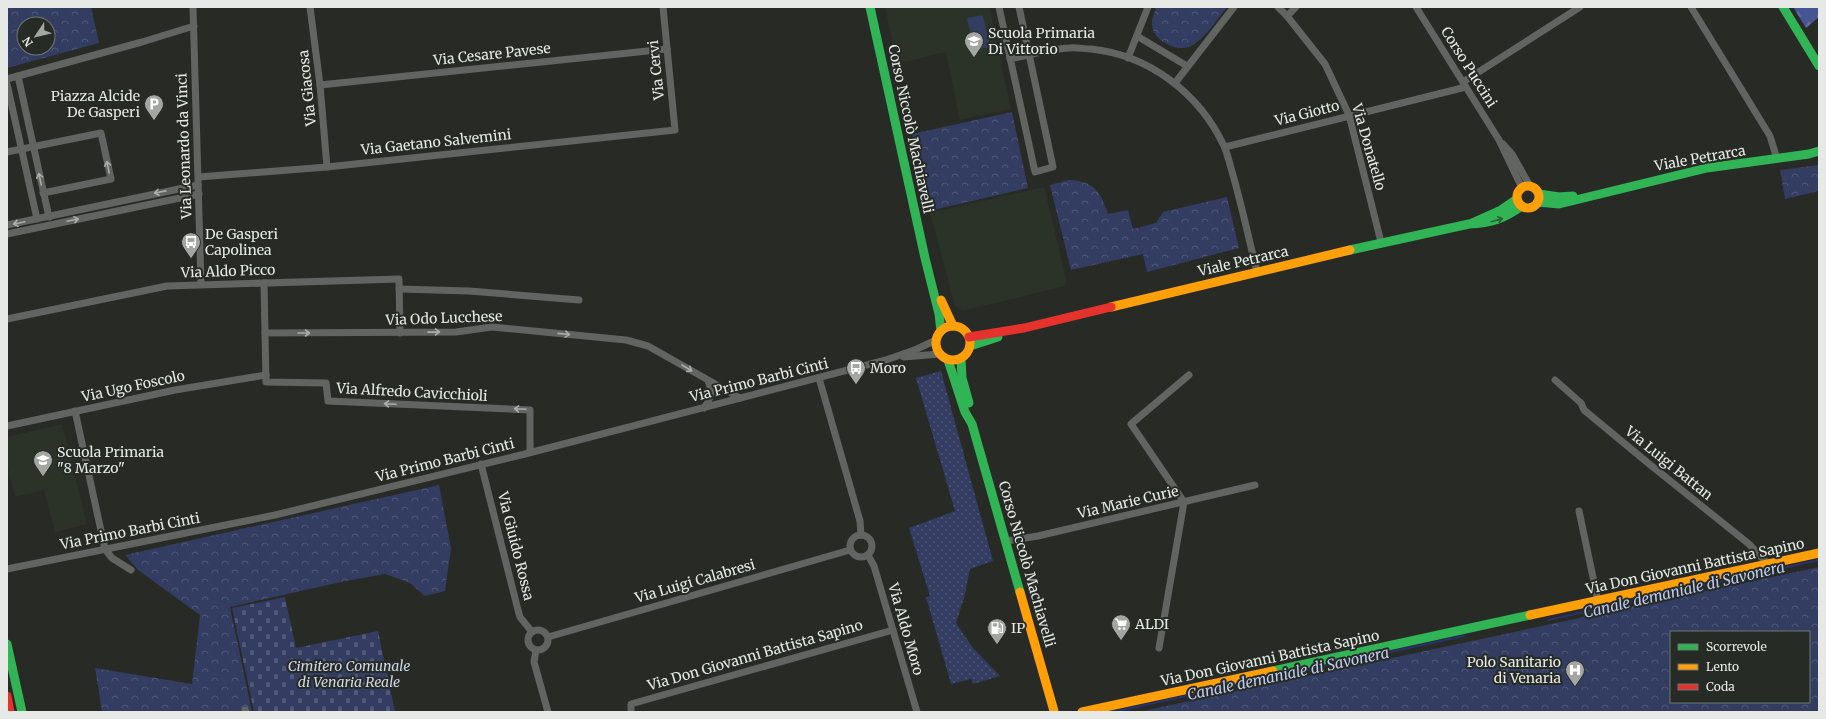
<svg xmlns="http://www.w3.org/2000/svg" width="1826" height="719" font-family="Merriweather,serif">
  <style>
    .built { fill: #2b3228 }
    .grass { fill: url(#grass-dots) }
    .forest { fill: url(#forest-firs) }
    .cemetery { fill: url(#cemetery-stones) }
    .park { fill: url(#park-crowns); fill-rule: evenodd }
    .garden { fill: #333c61 }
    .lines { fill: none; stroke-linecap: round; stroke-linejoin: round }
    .stream { stroke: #283171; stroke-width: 2 }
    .street { stroke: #626461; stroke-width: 7 }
    .fast { stroke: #30b455; stroke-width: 9 }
    .slow { stroke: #ff9f0a; stroke-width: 9 }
    .jam { stroke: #e5322d; stroke-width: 9 }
    .oneway { stroke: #abadaa }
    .oneway2 { stroke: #2b6238 }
    .labels { text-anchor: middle; stroke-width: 4; stroke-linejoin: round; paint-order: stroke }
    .poi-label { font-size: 14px; fill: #e6e9e5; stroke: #272b25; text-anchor: start }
    .street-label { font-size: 14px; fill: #e6e9e5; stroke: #272b25 }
    .park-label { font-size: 14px; font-style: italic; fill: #d0d6eb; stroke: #272b25 }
    .water-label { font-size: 15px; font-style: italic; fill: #becaf3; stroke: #272b25 }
  </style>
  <defs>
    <pattern id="grass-dots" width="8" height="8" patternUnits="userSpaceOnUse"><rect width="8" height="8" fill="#333c61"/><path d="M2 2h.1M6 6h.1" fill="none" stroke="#515878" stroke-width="1.8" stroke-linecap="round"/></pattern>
    <pattern id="forest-firs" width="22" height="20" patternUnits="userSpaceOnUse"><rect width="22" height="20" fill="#465493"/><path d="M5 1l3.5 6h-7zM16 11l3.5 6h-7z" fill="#616da2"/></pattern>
    <pattern id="cemetery-stones" width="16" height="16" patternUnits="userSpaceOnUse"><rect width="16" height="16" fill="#333c61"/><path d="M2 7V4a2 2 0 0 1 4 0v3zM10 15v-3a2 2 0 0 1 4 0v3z" fill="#515878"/></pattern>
    <pattern id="park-crowns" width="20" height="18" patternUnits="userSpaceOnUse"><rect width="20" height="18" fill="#333c61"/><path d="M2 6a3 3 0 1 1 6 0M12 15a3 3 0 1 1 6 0" fill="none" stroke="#515878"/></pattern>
  </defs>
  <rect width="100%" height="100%" fill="#282a26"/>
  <g class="built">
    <path d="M885,7H989L1011,109L960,120L946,52L897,64Z"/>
    <path d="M1044,187L1066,278L1065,286L962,311L955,306L930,213Z"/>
    <path d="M62,424L87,524L55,532L44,490L15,497L7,465V437Z"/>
  </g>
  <path class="grass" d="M941,371L993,561L970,569L964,598L956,623L973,648L1000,676L973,684L971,679L951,684L926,597L930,596L909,528L955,511L916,378Z"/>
  <path class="forest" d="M1793,7H1819V17L1806,28Z"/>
  <path class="cemetery" d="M285,597L296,648L378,631L395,712H254L232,608Z"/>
  <g class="park">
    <path d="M7,7H91L99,43L7,68ZM24,24H48V48H24Z"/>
    <path d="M1156,7H1227C1218,18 1204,40 1191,46C1178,53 1153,41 1152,25C1151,20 1155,12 1156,7Z"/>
    <path d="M1012,112L1028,188L929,211L912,134Z"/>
    <path d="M1819,165V191L1785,199L1780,170Z"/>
    <path d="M1069,180C1093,180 1102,194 1108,214L1128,210L1133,229L1156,223L1163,212L1227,197L1239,248L1147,272L1143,254L1071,270L1050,185Z"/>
    <path d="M439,485L451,548L445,591L425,596L410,583L385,574L341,582L230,607L252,712H102L95,668L192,684L200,615L138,570L125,555Z"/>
    <path d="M1819,567V712H1138ZM1671,632H1809V702H1671Z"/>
  </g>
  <path class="garden" d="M983,15L990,47L974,50L967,18Z"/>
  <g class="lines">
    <g class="stream">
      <path d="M1548,620L1819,560"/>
      <path d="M1113,712L1464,636"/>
    </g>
    <g class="street">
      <path d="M193,7L201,284"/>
      <path d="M310,7L320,85L327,167"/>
      <path d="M999,7L1035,172L1053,167L1019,7"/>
      <path d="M1278,7L1287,16L1325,64L1349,115L1381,242"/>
      <path d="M1416,7L1499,140L1522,188"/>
      <path d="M1691,7L1770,136L1777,159"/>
      <path d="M1287,16L1296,7"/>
      <path d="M1137,36L1187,66"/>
      <path d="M1128,58L1148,7"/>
      <path d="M1010,59C1030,55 1049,49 1069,48C1076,47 1084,49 1091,49C1149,55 1199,93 1224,146C1228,155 1230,165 1233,175C1242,207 1249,239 1257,272"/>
      <path d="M18,76L49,217"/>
      <path d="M7,79L142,42L194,26"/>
      <path d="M1463,82L1580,7"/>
      <path d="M1175,83L1234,7"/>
      <path d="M7,84L37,219"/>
      <path d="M320,85L667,49"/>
      <path d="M1503,144L1512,154L1530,186"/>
      <path d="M1225,147L1466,87"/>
      <path d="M7,152L101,133L111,179L43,193"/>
      <path d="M199,177L327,167L675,130L663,7"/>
      <path d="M7,225L198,185"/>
      <path d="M7,234L199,194"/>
      <path d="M264,283L266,382L326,383L328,401L530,410V452"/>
      <path d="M399,289L469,291L579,300"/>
      <path d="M7,319L167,286L399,279L400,333"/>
      <path d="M265,333L456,332L492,327L626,340L648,346L740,398"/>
      <path d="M904,357L939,354"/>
      <path d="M819,378L860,521L861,535"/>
      <path d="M1555,380L1581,403L1584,410L1648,463L1749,544L1768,564"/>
      <path d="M704,408C711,398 713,392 708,381"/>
      <path d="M75,411L105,549L112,558L131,570"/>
      <path d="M7,426L175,390L266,375"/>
      <path d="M481,464L518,610L520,617L532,632"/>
      <path d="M1579,511L1598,601"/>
      <circle cx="861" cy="546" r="11"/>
      <path d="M1006,541L1038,536L1255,485"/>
      <path d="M868,555L874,566L917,712"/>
      <path d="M7,569L275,515L525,454L886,360L917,349L936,340"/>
      <circle cx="538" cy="640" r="10"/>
      <path d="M548,637L850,550"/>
      <path d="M1159,648L1184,502L1131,424L1189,375"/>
      <path d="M536,650L534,662L548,712"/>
      <path d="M245,710L246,712"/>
      <path d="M631,712V704L893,630"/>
    </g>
    <g class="fast">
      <path d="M870,7L925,258L939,314L941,331"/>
      <path d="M1783,7L1819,66"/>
      <path d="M1539,194L1559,197L1573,196"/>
      <path d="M1538,202L1559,204L1707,168L1809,154L1819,151"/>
      <path d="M1472,223L1501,210L1517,199"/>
      <path d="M1350,250L1469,224C1492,223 1503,219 1522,206"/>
      <path d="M970,346L998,337"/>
      <path d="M961,359L962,378L969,403"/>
      <path d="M948,360L965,412L972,424L1020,592"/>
      <path d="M7,644L22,712"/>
      <path d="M1273,671L1530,615"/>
    </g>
    <g class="slow">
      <circle cx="1528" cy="197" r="11"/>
      <path d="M941,300L953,326"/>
      <path d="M1111,307L1350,250"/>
      <circle cx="953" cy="343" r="17"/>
      <path d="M1020,592L1054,711"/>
      <path d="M1530,615L1819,553"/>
      <path d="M1082,712L1273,671"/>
    </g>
    <g class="jam">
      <path d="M969,337L1024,328L1111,307"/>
      <path d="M7,696L10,712"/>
    </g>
  </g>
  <defs><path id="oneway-shaft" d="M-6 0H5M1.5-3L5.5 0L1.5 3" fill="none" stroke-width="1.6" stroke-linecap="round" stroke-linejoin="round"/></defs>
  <g class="oneway">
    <use href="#oneway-shaft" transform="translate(108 167) rotate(-102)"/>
    <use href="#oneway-shaft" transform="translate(40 179) rotate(-102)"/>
    <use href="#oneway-shaft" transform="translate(160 192) rotate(169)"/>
    <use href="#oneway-shaft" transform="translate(73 220) rotate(-12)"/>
    <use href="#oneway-shaft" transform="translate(19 223) rotate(168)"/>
    <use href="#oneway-shaft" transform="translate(434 332) rotate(-1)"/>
    <use href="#oneway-shaft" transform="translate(304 333)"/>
    <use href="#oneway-shaft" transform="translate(564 334) rotate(6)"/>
    <use href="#oneway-shaft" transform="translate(687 368) rotate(30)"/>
    <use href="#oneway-shaft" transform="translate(390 404) rotate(-177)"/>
    <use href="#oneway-shaft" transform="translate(520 409) rotate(-177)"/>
  </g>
  <use class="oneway2" href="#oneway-shaft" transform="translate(1497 220) rotate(-16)"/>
  <defs>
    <g id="school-pin" transform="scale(1)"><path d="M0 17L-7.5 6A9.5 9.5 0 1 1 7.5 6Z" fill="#a4a6a2" stroke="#272b25"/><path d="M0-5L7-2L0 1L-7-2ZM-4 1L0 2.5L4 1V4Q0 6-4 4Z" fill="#fff"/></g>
    <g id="parking-pin" transform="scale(1)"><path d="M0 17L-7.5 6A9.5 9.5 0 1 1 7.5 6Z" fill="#a4a6a2" stroke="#272b25"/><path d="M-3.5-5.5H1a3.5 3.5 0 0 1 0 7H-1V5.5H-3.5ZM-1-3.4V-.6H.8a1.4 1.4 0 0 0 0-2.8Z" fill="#fff"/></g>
    <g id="bus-pin" transform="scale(1)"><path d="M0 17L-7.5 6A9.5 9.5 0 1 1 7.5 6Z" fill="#a4a6a2" stroke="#272b25"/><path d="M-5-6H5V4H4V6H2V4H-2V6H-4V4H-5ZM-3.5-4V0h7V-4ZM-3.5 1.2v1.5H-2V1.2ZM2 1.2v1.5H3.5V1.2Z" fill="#fff"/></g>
    <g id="supermarket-pin" transform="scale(1)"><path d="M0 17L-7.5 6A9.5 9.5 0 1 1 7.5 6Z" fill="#a4a6a2" stroke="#272b25"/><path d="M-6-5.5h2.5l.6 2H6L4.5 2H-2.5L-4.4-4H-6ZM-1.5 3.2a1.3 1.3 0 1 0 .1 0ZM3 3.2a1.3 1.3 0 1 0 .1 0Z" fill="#fff"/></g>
    <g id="fuel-pin" transform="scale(1)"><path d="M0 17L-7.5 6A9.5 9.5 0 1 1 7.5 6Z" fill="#a4a6a2" stroke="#272b25"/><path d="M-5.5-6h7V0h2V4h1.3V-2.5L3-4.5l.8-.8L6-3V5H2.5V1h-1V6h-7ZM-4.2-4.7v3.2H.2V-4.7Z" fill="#fff"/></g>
    <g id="hospital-pin" transform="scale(1)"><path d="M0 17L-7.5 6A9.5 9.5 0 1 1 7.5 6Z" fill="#a4a6a2" stroke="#272b25"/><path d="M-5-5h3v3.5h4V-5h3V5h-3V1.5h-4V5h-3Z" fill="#fff"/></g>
  </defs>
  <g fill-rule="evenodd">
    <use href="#school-pin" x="974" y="41"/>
    <use href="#parking-pin" x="154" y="104"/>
    <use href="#bus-pin" x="191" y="242"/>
    <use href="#bus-pin" x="856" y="368"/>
    <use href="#school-pin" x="43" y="460"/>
    <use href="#supermarket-pin" x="1121" y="624"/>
    <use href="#fuel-pin" x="997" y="628"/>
    <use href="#hospital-pin" x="1575" y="670"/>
  </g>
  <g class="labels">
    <g class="poi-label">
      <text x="988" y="38">Scuola Primaria<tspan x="988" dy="16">Di Vittorio</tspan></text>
      <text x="140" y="101" text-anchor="end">Piazza Alcide<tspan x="140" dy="16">De Gasperi</tspan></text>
      <text x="205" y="239">De Gasperi<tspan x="205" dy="16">Capolinea</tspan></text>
      <text x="870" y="373">Moro</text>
      <text x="57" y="457">Scuola Primaria<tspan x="57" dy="16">"8 Marzo"</tspan></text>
      <text x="1135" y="629">ALDI</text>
      <text x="1011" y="633">IP</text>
      <text x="1561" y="667" text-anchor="end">Polo Sanitario<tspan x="1561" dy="16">di Venaria</tspan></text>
    </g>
    <g class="street-label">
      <text transform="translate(492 54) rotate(-6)" y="5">Via Cesare Pavese</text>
      <text transform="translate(1469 67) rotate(58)" y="5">Corso Puccini</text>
      <text transform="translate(656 70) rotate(-96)" y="5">Via Cervi</text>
      <text transform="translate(307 88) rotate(-96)" y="5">Via Giacosa</text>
      <text transform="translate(1307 113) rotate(-14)" y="5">Via Giotto</text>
      <text transform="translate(911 129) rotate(78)" y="5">Corso Niccolò Machiavelli</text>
      <text transform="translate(436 142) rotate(-6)" y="5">Via Gaetano Salvemini</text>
      <text transform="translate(184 146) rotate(-92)" y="5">Via Leonardo da Vinci</text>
      <text transform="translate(1369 147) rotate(74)" y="5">Via Donatello</text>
      <text transform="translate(1700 158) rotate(-10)" y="5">Viale Petrarca</text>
      <text transform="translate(1243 261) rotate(-13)" y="5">Viale Petrarca</text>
      <text transform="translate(228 271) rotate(-2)" y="5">Via Aldo Picco</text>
      <text transform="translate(444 318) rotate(-2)" y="5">Via Odo Lucchese</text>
      <text transform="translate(759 380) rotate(-14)" y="5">Via Primo Barbi Cinti</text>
      <text transform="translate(133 386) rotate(-12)" y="5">Via Ugo Foscolo</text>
      <text transform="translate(412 392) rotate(3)" y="5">Via Alfredo Cavicchioli</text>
      <text transform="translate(445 460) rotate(-14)" y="5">Via Primo Barbi Cinti</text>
      <text transform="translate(1669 463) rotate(39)" y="5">Via Luigi Battan</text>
      <text transform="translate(1128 502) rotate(-13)" y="5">Via Marie Curie</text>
      <text transform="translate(130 531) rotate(-11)" y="5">Via Primo Barbi Cinti</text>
      <text transform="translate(516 546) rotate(76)" y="5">Via Giuido Rossa</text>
      <text transform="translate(1027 564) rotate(74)" y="5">Corso Niccolò Machiavelli</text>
      <text transform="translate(1695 566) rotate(-12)" y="5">Via Don Giovanni Battista Sapino</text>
      <text transform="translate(695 581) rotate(-16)" y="5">Via Luigi Calabresi</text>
      <text transform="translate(906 629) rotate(74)" y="5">Via Aldo Moro</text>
      <text transform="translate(755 655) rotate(-16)" y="5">Via Don Giovanni Battista Sapino</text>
      <text transform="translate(1270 658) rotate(-12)" y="5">Via Don Giovanni Battista Sapino</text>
    </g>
    <g class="park-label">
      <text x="349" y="671">Cimitero Comunale<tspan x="349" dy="16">di Venaria Reale</tspan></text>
    </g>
    <g class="water-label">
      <text transform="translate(1684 590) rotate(-13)" y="5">Canale demaniale di Savonera</text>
      <text transform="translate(1288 674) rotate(-12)" y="5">Canale demaniale di Savonera</text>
    </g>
  </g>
  <rect width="1826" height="719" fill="none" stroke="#e6e9e5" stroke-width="16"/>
  <rect x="1670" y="631" width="140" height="72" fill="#272b25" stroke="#737772"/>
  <rect x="1678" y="644" width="20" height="6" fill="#30b455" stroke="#737772"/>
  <text x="1706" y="651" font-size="12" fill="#e6e9e5">Scorrevole</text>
  <rect x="1678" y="664" width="20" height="6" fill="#ff9f0a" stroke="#737772"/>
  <text x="1706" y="671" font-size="12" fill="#e6e9e5">Lento</text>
  <rect x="1678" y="684" width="20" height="6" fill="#e5322d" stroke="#737772"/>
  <text x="1706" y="691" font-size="12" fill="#e6e9e5">Coda</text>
  <g transform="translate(36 36) rotate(235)"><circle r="19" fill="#272b25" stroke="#737772"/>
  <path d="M0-3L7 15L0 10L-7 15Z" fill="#a4a6a2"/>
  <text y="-6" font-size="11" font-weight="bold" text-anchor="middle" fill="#e6e9e5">N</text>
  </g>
</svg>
